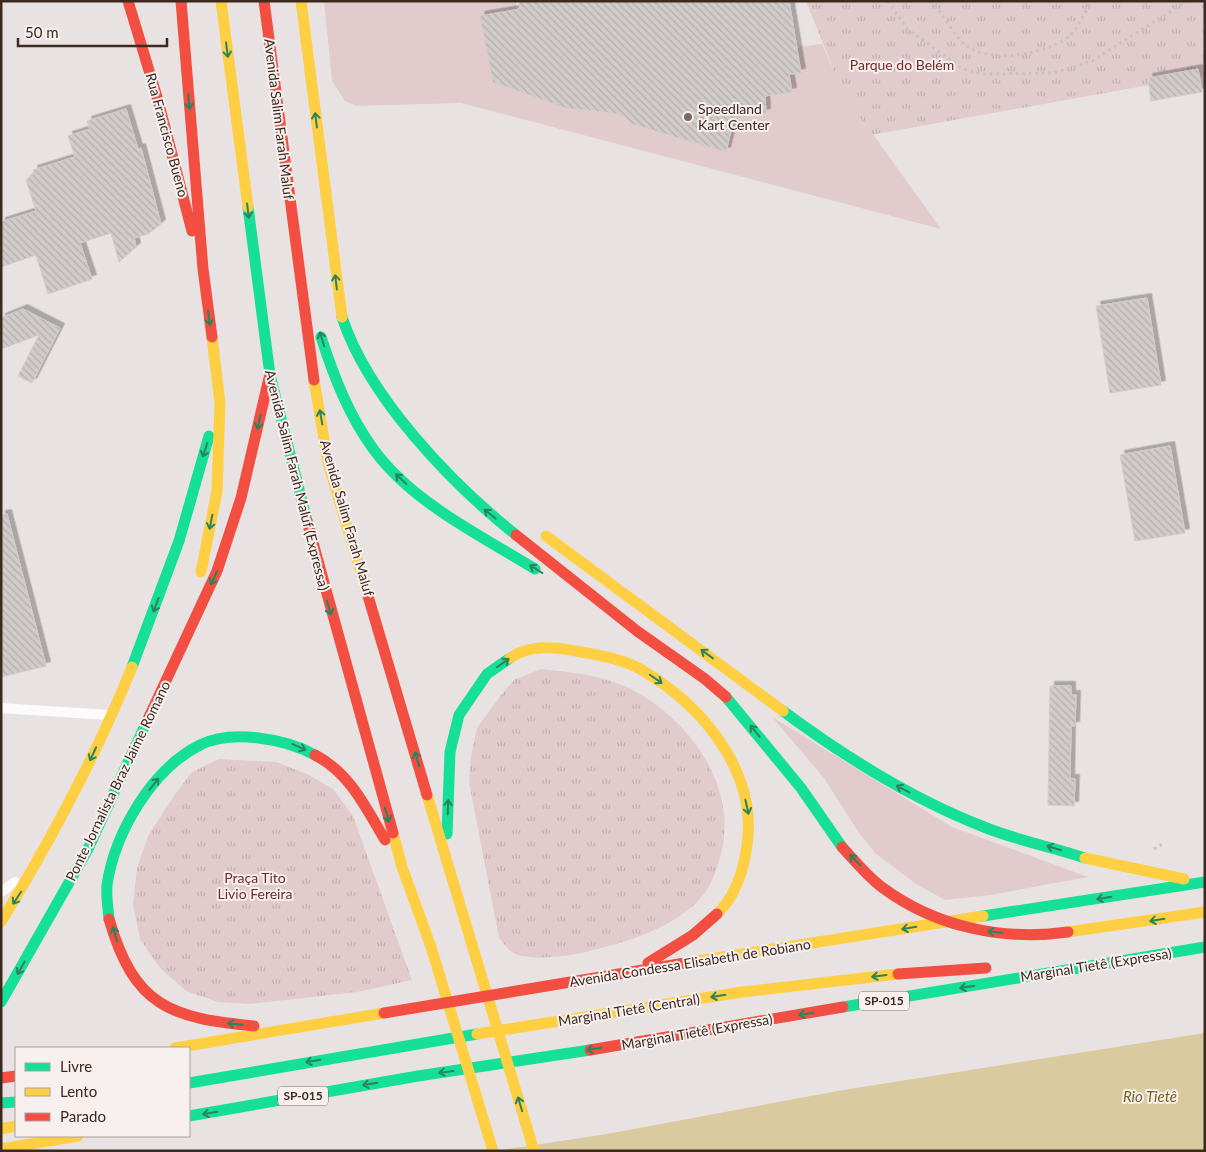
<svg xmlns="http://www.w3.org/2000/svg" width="1206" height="1152" font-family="Lato,sans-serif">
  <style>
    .green { fill: #e2cbcd }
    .park { fill: url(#park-tufts) }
    .water { fill: #d9caa0 }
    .building { fill: url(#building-back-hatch); stroke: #d1cccb; filter: url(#shadow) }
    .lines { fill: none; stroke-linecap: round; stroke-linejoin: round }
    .path { stroke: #c8c2bf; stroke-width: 3; stroke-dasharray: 2.5 4; stroke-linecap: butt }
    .lane { stroke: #fcfbfb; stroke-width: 10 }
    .fast { stroke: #16e098; stroke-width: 11 }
    .slow { stroke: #ffcf43; stroke-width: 11 }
    .jam { stroke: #f24e42; stroke-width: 11 }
    .oneway { stroke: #29845c }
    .poi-dot { fill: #786a63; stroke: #f8f0ef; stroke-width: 2 }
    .labels { text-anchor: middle; stroke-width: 4; stroke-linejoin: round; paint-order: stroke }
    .shield { fill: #f8f0ef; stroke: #74655d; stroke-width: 1 }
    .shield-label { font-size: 12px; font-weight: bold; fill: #3c291f }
    .park-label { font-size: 14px; fill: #742829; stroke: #f8f0ef }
    .poi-label { font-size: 14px; fill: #3c291f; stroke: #f8f0ef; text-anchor: start }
    .street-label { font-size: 14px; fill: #3c291f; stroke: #f8f0ef }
    .water-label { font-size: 15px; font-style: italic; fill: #796318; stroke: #f8f0ef }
  </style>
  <defs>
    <pattern id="park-tufts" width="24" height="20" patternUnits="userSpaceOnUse" patternTransform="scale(1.25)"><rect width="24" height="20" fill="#e2cbcd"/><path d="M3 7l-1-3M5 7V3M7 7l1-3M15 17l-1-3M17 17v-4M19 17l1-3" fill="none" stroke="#c3aeb0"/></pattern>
    <pattern id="building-back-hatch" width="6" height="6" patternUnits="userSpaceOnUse" patternTransform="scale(1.25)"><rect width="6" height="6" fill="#d1ccca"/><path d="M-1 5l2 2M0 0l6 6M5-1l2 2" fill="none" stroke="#b4afad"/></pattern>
    <filter id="shadow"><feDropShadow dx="4.5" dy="-4.5" stdDeviation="0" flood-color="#0004"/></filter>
  </defs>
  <rect width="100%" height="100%" fill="#e8e3e2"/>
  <g class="green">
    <path d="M324,1H516L517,10L789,74L800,72L797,47L822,44L841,87L852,105L941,229L461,103L356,106L345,101L332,81Z"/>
    <path d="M772,717L952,827L1088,877L991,895L945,900L916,884L875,853L859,833L824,778Z"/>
  </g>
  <g class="park">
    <path d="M806,1H1205V75L871,135L840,86Z"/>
    <path d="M541,669C571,672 601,675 629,688C691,719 742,791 719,861C714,878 707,894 693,906C662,932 625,942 586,952C569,956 527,962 512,952C507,949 503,942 499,938L469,782L471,756L477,728L501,695L514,680Z"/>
    <path d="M219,759L276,762L307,774L333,789L353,816L412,980L357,992L249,1004L218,1002L186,991L160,968L140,939L133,905L137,868L148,836L176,793L192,772Z"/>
  </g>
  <path class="water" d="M1205,1033V1151H495L607,1134L843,1090Z"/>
  <g class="building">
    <path d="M519,1H789L801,73L789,74L792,92L765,96L766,113L734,118L726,152L632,124L624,116L613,113L566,108L493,82L480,16L520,9Z"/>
    <path d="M1198,69L1202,92L1151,101L1148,78Z"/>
    <path d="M126,109L138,149L141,148L161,224L148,234L134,238L136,247L119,262L111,233L80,243L92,279L48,294L36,255L1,267V222L36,211L26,180L34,173L33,170L75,157L68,136L90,129L87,121Z"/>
    <path d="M1147,298L1161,385L1110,393L1096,306Z"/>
    <path d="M23,309L60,328L32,383L18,376L39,335L1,349V318Z"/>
    <path d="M1170,446L1185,533L1135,541L1120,455Z"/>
    <path d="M7,514L46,666L1,677V515Z"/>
    <path d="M1050,686H1071V695H1076L1075,726H1071L1070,779H1075L1074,806L1048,805Z"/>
  </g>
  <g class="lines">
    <g class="path">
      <path d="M888,1L907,29L963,69L982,74L1053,73L1092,61L1187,1"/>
      <path d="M930,1C944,13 950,31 963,43C986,65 1045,55 1068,37C1078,29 1085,12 1091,1"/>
      <path d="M1154,849L1164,843"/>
    </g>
    <g class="lane">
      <path d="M1,708L109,715"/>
      <path d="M1,892L15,882"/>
    </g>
    <g class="fast">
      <path d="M248,207L270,375L307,521"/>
      <path d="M342,317C368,397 451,483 516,535"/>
      <path d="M321,337C334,377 349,416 374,450C413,503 480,535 535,569"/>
      <path d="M132,667L179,541L209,436"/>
      <path d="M726,697L801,788L842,847"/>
      <path d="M783,711C845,757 912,799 984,827C1016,840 1052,847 1085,858"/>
      <path d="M447,834L450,752L459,715L487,674L510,658"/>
      <path d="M983,916L1205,882"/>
      <path d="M109,919C108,907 106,896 107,885C115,832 152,769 200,745C232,729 286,739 315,755"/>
      <path d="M1,1002L88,849L149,717"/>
      <path d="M843,1007L1205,947"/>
      <path d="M189,1083L477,1034"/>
      <path d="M1,1103L16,1102"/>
      <path d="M189,1116L418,1076L590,1050"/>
    </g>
    <g class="slow">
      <path d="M221,1L248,207"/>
      <path d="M301,1L342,317"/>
      <path d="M314,380L328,463L368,596"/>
      <path d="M546,536L783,711"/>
      <path d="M201,572L217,491L220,403L212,337"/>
      <path d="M510,658C530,644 555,647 576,651C598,655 623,659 642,670C706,708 763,778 745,857C741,877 733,899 717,914"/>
      <path d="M427,795L534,1151"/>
      <path d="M393,833L402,867L431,947L493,1151"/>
      <path d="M1085,858L1184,879"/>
      <path d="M1,922C51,840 96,756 132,667"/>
      <path d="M1068,932L1205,912"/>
      <path d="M691,962L983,916"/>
      <path d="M477,1034L742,992L898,974"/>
      <path d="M175,1048L384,1013"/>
      <path d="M1,1129L16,1126"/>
      <path d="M1,1149L78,1136"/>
    </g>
    <g class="jam">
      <path d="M128,1L157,97L192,231"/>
      <path d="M181,1L203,269L212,337"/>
      <path d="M264,1L314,380"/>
      <path d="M307,521L393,833"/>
      <path d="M516,535L637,631L705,679L726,697"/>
      <path d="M368,596L427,795"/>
      <path d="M149,717L217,571L241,498L269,378"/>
      <path d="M315,755C350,773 366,808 385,840"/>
      <path d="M842,847C855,861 868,877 883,888C936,927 1003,941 1068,932"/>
      <path d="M109,919C134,1006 170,1018 254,1026"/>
      <path d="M648,963L693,935L717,914"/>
      <path d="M898,974L986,968"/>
      <path d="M384,1013L691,962"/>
      <path d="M590,1050L843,1007"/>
      <path d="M1,1078L16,1076"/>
    </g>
  </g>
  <defs><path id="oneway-shaft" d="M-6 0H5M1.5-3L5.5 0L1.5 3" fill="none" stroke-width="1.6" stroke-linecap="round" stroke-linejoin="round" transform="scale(1.25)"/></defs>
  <g class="oneway">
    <use href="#oneway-shaft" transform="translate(227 50) rotate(83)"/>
    <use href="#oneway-shaft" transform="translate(189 102) rotate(85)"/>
    <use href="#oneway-shaft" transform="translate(316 120) rotate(-97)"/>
    <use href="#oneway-shaft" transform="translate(248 211) rotate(83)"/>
    <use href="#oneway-shaft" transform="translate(336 282) rotate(-97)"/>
    <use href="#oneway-shaft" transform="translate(209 318) rotate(83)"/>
    <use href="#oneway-shaft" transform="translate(322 339) rotate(-107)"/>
    <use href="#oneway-shaft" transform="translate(321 417) rotate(-100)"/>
    <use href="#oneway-shaft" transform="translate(259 422) rotate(103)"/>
    <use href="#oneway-shaft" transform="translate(205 450) rotate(108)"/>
    <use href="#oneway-shaft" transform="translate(401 479) rotate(-137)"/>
    <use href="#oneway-shaft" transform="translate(490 514) rotate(-141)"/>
    <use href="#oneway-shaft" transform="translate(211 522) rotate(101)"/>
    <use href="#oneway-shaft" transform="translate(536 569) rotate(-148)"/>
    <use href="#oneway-shaft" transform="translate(214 578) rotate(114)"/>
    <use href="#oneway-shaft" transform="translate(156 605) rotate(110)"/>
    <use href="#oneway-shaft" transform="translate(329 608) rotate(74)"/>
    <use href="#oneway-shaft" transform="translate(707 654) rotate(-144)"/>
    <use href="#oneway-shaft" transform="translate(503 663) rotate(-35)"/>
    <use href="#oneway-shaft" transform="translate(656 679) rotate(35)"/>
    <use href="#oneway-shaft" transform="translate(755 731) rotate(-129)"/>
    <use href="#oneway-shaft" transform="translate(299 747) rotate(24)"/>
    <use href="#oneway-shaft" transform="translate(93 754) rotate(115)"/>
    <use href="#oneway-shaft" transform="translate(417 759) rotate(-107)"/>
    <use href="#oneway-shaft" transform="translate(154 784) rotate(-52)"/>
    <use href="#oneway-shaft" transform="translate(903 789) rotate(-152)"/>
    <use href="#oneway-shaft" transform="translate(448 807) rotate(-88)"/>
    <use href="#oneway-shaft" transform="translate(747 807) rotate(77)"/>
    <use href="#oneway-shaft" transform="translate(387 815) rotate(74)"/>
    <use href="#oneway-shaft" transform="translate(1054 848) rotate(-163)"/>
    <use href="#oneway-shaft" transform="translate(855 860) rotate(-134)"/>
    <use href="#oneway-shaft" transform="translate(17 898) rotate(123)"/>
    <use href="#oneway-shaft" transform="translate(1104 898) rotate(171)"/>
    <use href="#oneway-shaft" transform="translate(1157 920) rotate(171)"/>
    <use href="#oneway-shaft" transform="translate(909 928) rotate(171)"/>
    <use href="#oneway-shaft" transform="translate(995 932) rotate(-172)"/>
    <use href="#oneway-shaft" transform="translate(115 934) rotate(-106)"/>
    <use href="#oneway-shaft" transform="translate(21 968) rotate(119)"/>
    <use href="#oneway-shaft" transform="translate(879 976) rotate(173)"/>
    <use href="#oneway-shaft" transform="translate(967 987) rotate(170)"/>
    <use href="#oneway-shaft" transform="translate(718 996) rotate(171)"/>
    <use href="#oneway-shaft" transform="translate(806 1014) rotate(170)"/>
    <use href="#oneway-shaft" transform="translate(235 1024) rotate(-173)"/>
    <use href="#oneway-shaft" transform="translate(594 1049) rotate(170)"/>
    <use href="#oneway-shaft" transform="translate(313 1061) rotate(170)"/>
    <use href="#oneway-shaft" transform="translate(446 1072) rotate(172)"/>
    <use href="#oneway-shaft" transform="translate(370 1084) rotate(170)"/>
    <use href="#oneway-shaft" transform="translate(520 1104) rotate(-107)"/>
    <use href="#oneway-shaft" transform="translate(210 1113) rotate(170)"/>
  </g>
  <circle class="poi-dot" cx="688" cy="117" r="5"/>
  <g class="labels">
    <g class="shield">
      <rect x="859" y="991.5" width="50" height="19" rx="4"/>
      <rect x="278" y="1086.5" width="50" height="19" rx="4"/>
    </g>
    <g class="shield-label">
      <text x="884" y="1005">SP-015</text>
      <text x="303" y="1100">SP-015</text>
    </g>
    <g class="park-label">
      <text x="902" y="70">Parque do Belém</text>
      <text x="255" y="883">Praça Tito<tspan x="255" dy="16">Livio Fereira</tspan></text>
    </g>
    <g class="poi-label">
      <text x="698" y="114">Speedland<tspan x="698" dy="16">Kart Center</tspan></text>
    </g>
    <g class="street-label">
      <text transform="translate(279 119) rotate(83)" y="5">Avenida Salim Farah Maluf</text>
      <text transform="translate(167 135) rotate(75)" y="5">Rua Francisco Bueno</text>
      <text transform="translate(297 480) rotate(76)" y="5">Avenida Salim Farah Maluf (Expressa)</text>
      <text transform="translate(347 518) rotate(74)" y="5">Avenida Salim Farah Maluf</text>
      <text transform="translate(118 781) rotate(-64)" y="5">Ponte Jornalista Braz Jaime Romano</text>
      <text transform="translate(690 963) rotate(-9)" y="5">Avenida Condessa Elisabeth de Robiano</text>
      <text transform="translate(1096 965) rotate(-9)" y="5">Marginal Tietê (Expressa)</text>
      <text transform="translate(629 1010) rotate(-9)" y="5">Marginal Tietê (Central)</text>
      <text transform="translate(697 1032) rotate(-10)" y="5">Marginal Tietê (Expressa)</text>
    </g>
    <g class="water-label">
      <text x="1150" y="1102">Rio Tietê</text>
    </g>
  </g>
  <rect width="1206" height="1152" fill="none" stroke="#3c291f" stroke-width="5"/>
  <rect x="15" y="1047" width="175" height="90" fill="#f8f0ef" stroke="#ada09c"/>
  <rect x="25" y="1063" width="25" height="8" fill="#16e098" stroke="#ada09c"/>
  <text x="60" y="1072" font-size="15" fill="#3c291f">Livre</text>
  <rect x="25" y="1088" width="25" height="8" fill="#ffcf43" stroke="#ada09c"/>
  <text x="60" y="1097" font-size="15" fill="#3c291f">Lento</text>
  <rect x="25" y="1113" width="25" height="8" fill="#f24e42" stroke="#ada09c"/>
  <text x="60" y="1122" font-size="15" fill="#3c291f">Parado</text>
  <path d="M18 38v8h149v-8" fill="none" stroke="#3c291f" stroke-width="2.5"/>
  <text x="25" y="38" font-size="15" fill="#3c291f" stroke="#f8f0ef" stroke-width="4" paint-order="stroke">50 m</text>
</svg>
